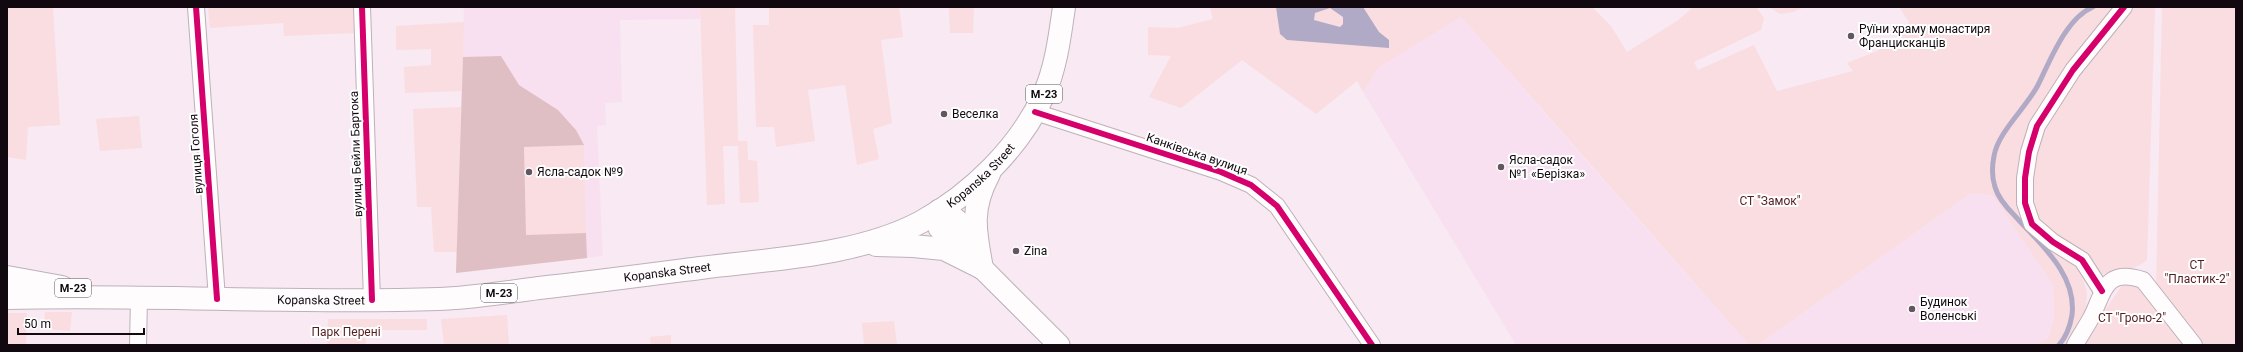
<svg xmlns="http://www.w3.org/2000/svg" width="2243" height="352" font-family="Roboto,sans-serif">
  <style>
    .built { fill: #f9e0f1 }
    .green { fill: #fadde0 }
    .forest { fill: #dfbfc3 }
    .water { fill: #b1aac7; fill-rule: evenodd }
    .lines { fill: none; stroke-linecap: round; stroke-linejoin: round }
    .stream { stroke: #b1aac7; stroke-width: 5 }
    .minor-casing { stroke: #bdb1b9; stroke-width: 18 }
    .major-casing { stroke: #bdb1b9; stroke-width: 23 }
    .highway-casing { stroke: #bdb1b9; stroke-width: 24 }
    .minor { stroke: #fefcfd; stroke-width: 16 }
    .major { stroke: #fefcfd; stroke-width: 21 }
    .highway { stroke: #fefcfd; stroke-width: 22 }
    .cycleway-casing { stroke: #fff; stroke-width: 8 }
    .cycleway { stroke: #d6006c; stroke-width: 6 }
    .poi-dot { fill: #62575f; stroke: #fff; stroke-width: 1.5 }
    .labels { text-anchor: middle; stroke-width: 4; stroke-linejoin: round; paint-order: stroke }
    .shield { fill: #fff; stroke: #585357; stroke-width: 1 }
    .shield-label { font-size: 11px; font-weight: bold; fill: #11090f }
    .poi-label { font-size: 12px; fill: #11090f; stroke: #fff; text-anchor: start }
    .street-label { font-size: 12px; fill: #11090f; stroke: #fff }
    .park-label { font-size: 12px; fill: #551c1f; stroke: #fff }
  </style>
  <rect width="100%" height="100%" fill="#f8e9f3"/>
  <g class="built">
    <path d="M464,7H700V19L620,20L622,102L605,103L606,125L597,126L603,256L456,273Z"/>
    <path d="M1461,17L1576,149L1749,345H1516L1363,92L1378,68Z"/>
    <path d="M1971,193L1993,196L2053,285L2054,318L2048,338L2036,345H1758Z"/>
  </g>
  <g class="green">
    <path d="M7,7H53L60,125L28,127L26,160L7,157Z"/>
    <path d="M208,7H353L354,33L284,36L283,23L210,28Z"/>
    <path d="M700,7H735L738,141H747L748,160L757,161L759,202L740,203L738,146H723L725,204L707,205Z"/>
    <path d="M769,7H899L903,37L881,40L892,123L873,129L879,159L857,165L845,85L808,90L815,141L776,147L774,127H756L753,25H769Z"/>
    <path d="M949,7H974L973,33H950Z"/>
    <path d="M1210,7H1592L1611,26L1627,52L1677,21L1693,7H1756L1764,18L1761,30L1694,62L1698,70L1754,45L1777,91L1853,71L1847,63L1897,43L1909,22L1899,7H2117L2042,108L2018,204L2079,271L2084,282L2087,293L2086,306L2082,320L2068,345H2036L2048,338L2054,318L2053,285L1993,196L1971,193L1758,345H1749L1461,17L1378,68L1363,92L1357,81L1316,114L1242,60L1181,108L1149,97L1171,56L1148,55V27L1178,28L1213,19Z"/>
    <path d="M1769,7H1804L1793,12L1780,14Z"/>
    <path d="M2129,7H2155L2147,260C2132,273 2118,267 2101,275L2041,227L2030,201L2037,139L2073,79Z"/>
    <path d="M2162,7H2236V345H2201L2156,291Z"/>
    <path d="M464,22L462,91L405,93L404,67L431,65V49L396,50V26Z"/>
    <path d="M461,107L457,252H434L431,207H417L413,109Z"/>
    <path d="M139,116L142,148L100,151L96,119Z"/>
    <path d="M584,145L586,233L526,235L524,147Z"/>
    <path d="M2123,284L2138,285L2188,345H2081Z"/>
    <path d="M45,312H72L70,331L44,329Z"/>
    <path d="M7,313H27L26,345H7Z"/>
    <path d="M507,315L509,345H444L441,319Z"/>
    <path d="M328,319H427V330H365L366,345H327Z"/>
    <path d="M894,321L897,345H864L862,323Z"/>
    <path d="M671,335V345H651L650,337Z"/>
  </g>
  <path class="forest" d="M501,56L519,85L558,110L576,130L584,145L524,147L526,235L586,233L587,258L456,273L463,57Z"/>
  <path class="water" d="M1276,7H1363L1379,32L1389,40V48L1287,40L1280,34ZM1330,8L1343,17V24L1340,27L1314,20L1315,13Z"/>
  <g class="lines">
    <path class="stream" d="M2059,345C2067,336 2070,327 2072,315C2077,274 2040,244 2015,216C2007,208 1998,198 1995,187C1992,178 1992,166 1994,156C1998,132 2026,108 2038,85C2050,61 2066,18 2093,7"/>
    <g class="minor-casing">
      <g id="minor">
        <path d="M196,7L217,299"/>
        <path d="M362,7L372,300"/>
        <path d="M1035,112L1221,172L1251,185L1277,206L1372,345"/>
        <path d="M2102,291L2082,260L2053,242L2032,224L2025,203V178L2029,152L2037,126L2073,70L2124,7"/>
        <path d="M138,345L139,298"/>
        <path d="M2075,345C2080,336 2086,327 2091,318C2104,293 2104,267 2143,280L2194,345"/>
      </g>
    </g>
    <g class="major-casing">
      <path id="major" d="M976,255C967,232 965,220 939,210L937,219L939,228L947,238L982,268L1059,345"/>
    </g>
    <g class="highway-casing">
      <g id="highway">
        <path d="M876,245L913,246L944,249L982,268"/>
        <path d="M982,268C975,231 970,209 989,174"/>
        <path d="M7,277L62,287"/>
        <path id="s1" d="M7,298C151,294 294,304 438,299C472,298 506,292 539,288C593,282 646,275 700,268C771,259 857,256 921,222C972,194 1020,147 1044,94C1056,68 1060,35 1064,7"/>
      </g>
    </g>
    <use href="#minor" class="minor"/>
    <use href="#major" class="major"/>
    <use href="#highway" class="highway"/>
    <g class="cycleway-casing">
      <g id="cycleway">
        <path d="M196,7L217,299"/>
        <path d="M362,7L372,300"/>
        <path d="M1035,112L1221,172L1251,185L1277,206L1372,345"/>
        <path d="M2102,291L2082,260L2053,242L2032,224L2025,203V178L2029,152L2037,126L2073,70L2124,7"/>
      </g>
    </g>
    <use href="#cycleway" class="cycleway"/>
  </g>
  <g class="poi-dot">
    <circle cx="1851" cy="36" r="4"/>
    <circle cx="944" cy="114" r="4"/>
    <circle cx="1501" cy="167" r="4"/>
    <circle cx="529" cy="172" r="4"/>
    <circle cx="1016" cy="251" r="4"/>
    <circle cx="1912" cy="309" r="4"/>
  </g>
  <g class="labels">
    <g class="shield">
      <rect x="1026" y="85" width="36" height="18" rx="3"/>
      <rect x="55" y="279" width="36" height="18" rx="3"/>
      <rect x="481" y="284" width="36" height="18" rx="3"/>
    </g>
    <g class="shield-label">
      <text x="1044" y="98">М-23</text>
      <text x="73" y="292">М-23</text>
      <text x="499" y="297">М-23</text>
    </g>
    <g class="poi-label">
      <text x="1859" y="33">Руїни храму монастиря<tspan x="1859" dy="14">Францисканців</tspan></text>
      <text x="952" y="118">Веселка</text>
      <text x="1509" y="164">Ясла-садок<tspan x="1509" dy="14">№1 «Берізка»</tspan></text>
      <text x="537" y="176">Ясла-садок №9</text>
      <text x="1024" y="255">Zina</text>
      <text x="1920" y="306">Будинок<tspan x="1920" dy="14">Воленські</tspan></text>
    </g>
    <g class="street-label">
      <text transform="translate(196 154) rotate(-94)" y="4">вулиця Гоголя</text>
      <text transform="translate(356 154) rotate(-92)" y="4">вулиця Бейли Бартока</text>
      <text transform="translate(1197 154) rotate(19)" y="4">Канківська вулиця</text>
      <text dy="4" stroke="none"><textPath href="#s1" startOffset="998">Kopanska Street</textPath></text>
      <text dy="4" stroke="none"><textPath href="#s1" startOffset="662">Kopanska Street</textPath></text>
      <text dy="4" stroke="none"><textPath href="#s1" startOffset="314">Kopanska Street</textPath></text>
    </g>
    <g class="park-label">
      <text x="1770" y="205">СТ "Замок"</text>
      <text x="2197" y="269">СТ<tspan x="2197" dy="14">"Пластик-2"</tspan></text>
      <text x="2132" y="322">СТ "Гроно-2"</text>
      <text x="346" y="336">Парк Перені</text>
    </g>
  </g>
  <rect width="2243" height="352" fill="none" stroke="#11090f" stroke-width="16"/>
  <path d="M18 328v6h126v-6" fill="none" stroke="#11090f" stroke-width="2"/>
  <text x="24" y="328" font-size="12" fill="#11090f" stroke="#ffffff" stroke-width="3" paint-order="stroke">50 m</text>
</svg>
